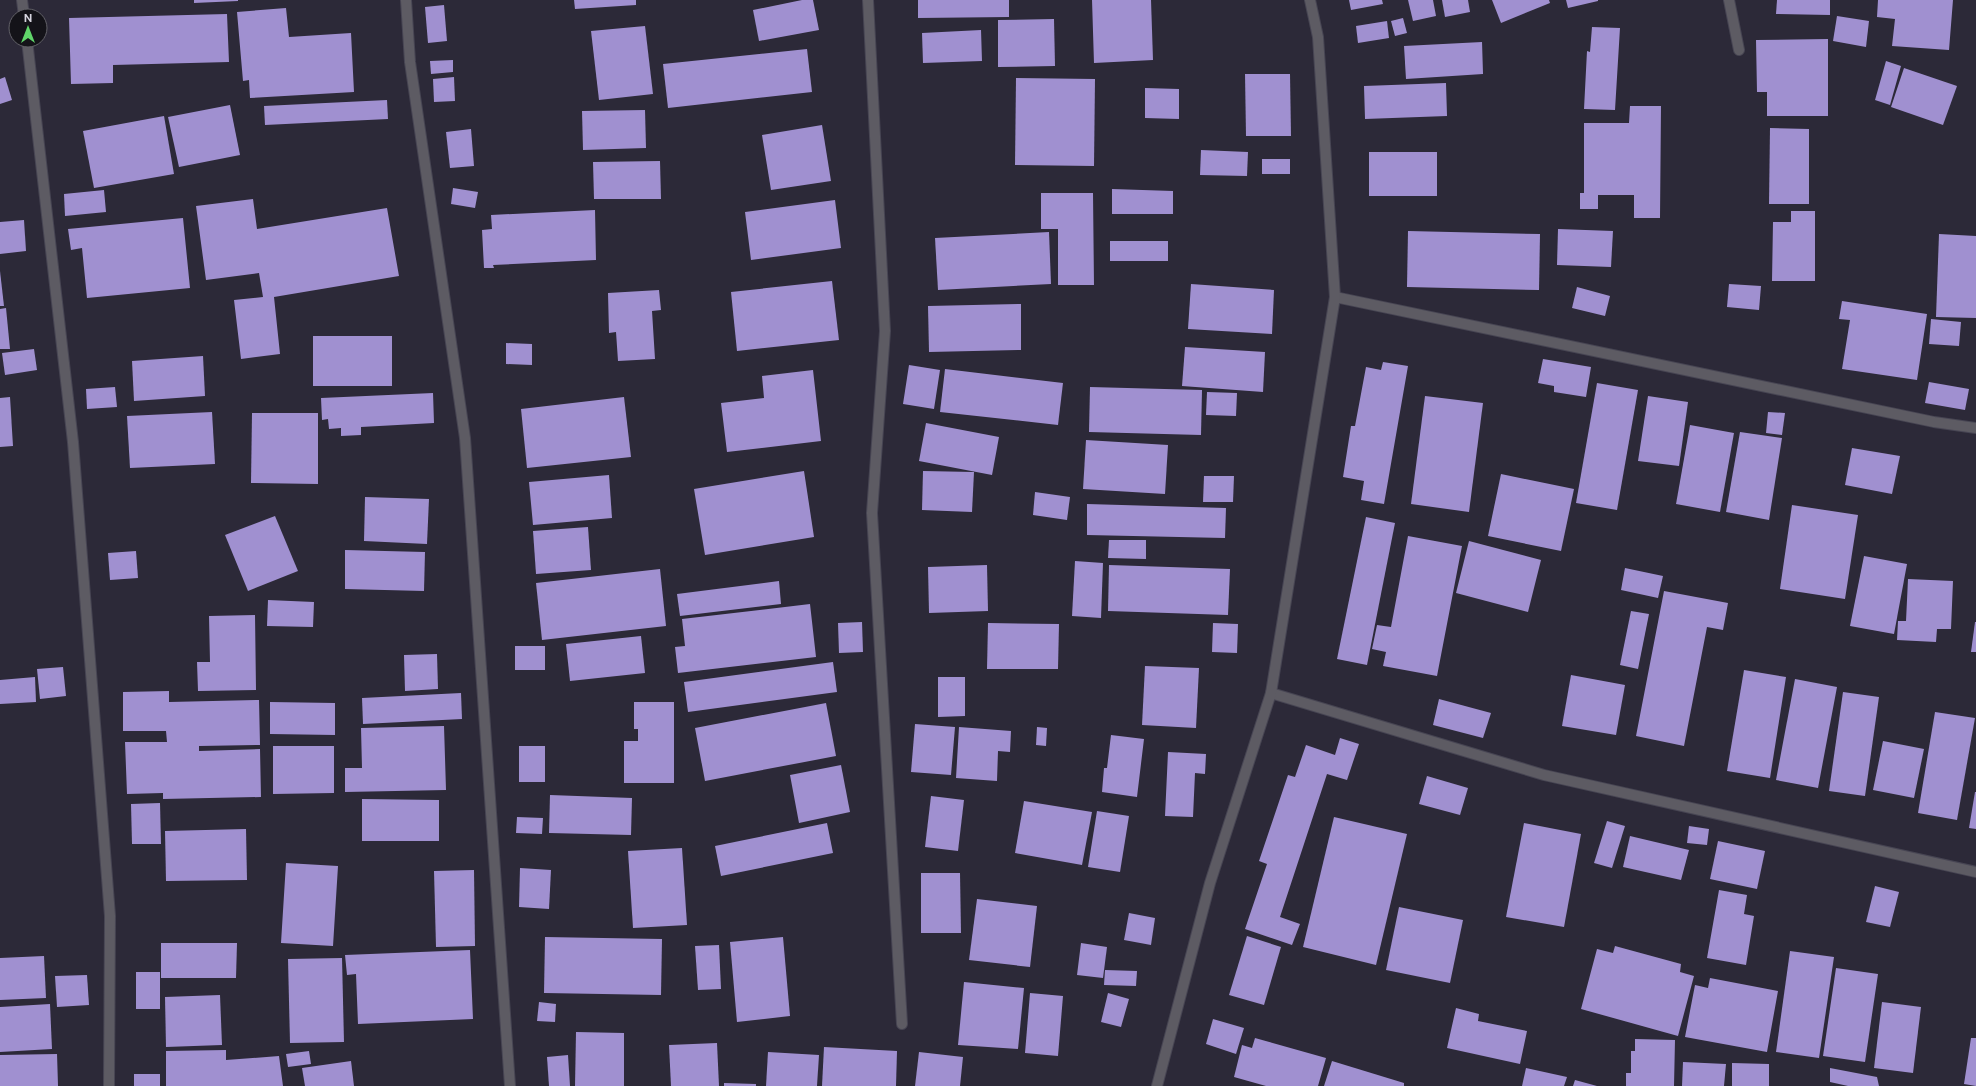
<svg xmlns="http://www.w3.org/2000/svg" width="1976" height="1086" font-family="'Public Sans',sans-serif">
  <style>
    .building { fill: #a090d0 }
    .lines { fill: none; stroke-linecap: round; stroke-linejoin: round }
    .minor-casing { stroke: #474553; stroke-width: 12 }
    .minor { stroke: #5d5b63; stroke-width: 10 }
  </style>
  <rect width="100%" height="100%" fill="#2c2938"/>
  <g class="building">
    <path d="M194,0H238V1L194,3Z"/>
    <path d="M574,0H636V5L575,9Z"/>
    <path d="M802,0H813L819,30L759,41L753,10Z"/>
    <path d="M918,0H1009V17L918,18Z"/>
    <path d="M1092,0H1151L1153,60L1094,63Z"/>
    <path d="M1349,0H1382L1383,4L1351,10Z"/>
    <path d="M1408,0H1433L1436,16L1413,21Z"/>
    <path d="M1442,0H1468L1470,12L1445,17Z"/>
    <path d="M1492,0H1549L1550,3L1501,23Z"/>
    <path d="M1566,0H1598V1L1568,8Z"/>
    <path d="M1777,0H1830V15L1776,14Z"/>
    <path d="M1878,0H1953L1949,50L1892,46L1895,19L1877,17Z"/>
    <path d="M444,5L447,41L428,43L425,7Z"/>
    <path d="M286,8L289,37L351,33L354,92L250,98L249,80L243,81L237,12Z"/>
    <path d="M227,14L229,62L113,65V83L71,84L69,18Z"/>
    <path d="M1837,16L1869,21L1866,47L1833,41Z"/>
    <path d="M1403,18L1407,33L1395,36L1391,21Z"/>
    <path d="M1054,19L1055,66L998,67V20Z"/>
    <path d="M1387,21L1389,38L1358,43L1356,26Z"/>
    <path d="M645,26L653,94L599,100L591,31Z"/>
    <path d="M1592,27L1620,28L1615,110L1584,109L1587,51L1590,52Z"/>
    <path d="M981,30L982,61L923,63L922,33Z"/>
    <path d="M1828,39V116H1767V92H1757L1756,40Z"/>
    <path d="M1482,42L1483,74L1406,79L1404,46Z"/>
    <path d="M807,49L812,92L668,108L663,64Z"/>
    <path d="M453,60V72L431,74L430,61Z"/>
    <path d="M1886,61L1901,66L1890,105L1875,100Z"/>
    <path d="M1904,68L1957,86L1943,125L1891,107Z"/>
    <path d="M1245,74H1290L1291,136H1246Z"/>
    <path d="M5,77L12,100L0,104V79Z"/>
    <path d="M454,77L455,101L434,102L433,79Z"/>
    <path d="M1016,78L1095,79L1094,166L1015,165Z"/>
    <path d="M1446,83L1447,116L1365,119L1364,86Z"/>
    <path d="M1145,88L1179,89V119L1145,118Z"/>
    <path d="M387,100L388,119L265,125L264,106Z"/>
    <path d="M230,105L240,155L179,167L168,117Z"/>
    <path d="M1630,106H1661L1660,218H1634V195H1598V209H1580V193H1584V123H1629Z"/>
    <path d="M645,110L646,148L583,150L582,111Z"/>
    <path d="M164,116L174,174L94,188L83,131Z"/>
    <path d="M822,125L831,181L771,190L762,135Z"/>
    <path d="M1770,128L1809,129V204H1769Z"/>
    <path d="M471,129L474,166L450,168L446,132Z"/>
    <path d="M1201,150L1248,152L1247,176L1200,175Z"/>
    <rect x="1369" y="152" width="68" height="44"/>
    <rect x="1262" y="159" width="28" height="15"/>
    <path d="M660,161L661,199H594L593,162Z"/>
    <path d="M453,188L478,192L475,208L451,204Z"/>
    <path d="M1112,189L1173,191V214H1112Z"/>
    <path d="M104,190L106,212L65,216L64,194Z"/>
    <path d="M1041,193H1093L1094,285H1058V229H1041Z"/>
    <path d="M253,199L257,229L387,208L399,276L274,297L280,354L241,359L234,300L263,297L259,273L206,280L196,206Z"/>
    <path d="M835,200L841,248L751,260L745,212Z"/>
    <path d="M595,210L596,260L493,265L494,268H484L482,230L492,229L491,215Z"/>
    <path d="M1791,211H1815V281H1772L1773,222H1791Z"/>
    <path d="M183,218L190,288L87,298L82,248L71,250L68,229Z"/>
    <path d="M24,220L26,251L0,254V222Z"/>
    <path d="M1558,229L1613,231L1611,267L1557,265Z"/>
    <path d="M1408,231L1540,234L1539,290L1407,287Z"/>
    <path d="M1049,232L1051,284L938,290L935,238Z"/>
    <path d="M1939,234L1976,236V318L1936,317Z"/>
    <rect x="1110" y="241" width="58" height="20"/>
    <path d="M0,271L4,306H0Z"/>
    <path d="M832,281L839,340L737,351L731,292Z"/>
    <path d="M1191,284L1274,290L1272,334L1188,329Z"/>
    <path d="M1729,284L1761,286L1759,310L1727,307Z"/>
    <path d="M1577,287L1610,296L1605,316L1572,308Z"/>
    <path d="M659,290L661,310L652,311L655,359L618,361L616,332L609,333L608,293Z"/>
    <path d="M1842,301L1927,314L1917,380L1842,369L1850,320L1839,319Z"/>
    <path d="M1021,304V350L929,352L928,306Z"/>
    <path d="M6,308L10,349H0V309Z"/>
    <path d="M1931,319L1961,322L1959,346L1929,344Z"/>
    <rect x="313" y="336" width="79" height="50"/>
    <path d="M506,343L532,344V365L506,364Z"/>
    <path d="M1185,347L1265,352L1263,392L1182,386Z"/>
    <path d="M34,349L37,370L5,375L2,353Z"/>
    <path d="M203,356L205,396L134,401L132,361Z"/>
    <path d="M1543,359L1591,367L1586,397L1554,392V386L1538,383Z"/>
    <path d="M1383,362L1408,366L1384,504L1361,500L1364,481L1343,477L1351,426H1355L1366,367L1381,370Z"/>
    <path d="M909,365L940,370L934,409L903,404Z"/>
    <path d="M945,369L1063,383L1058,425L940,412Z"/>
    <path d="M813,370L821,441L727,452L721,403L764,398L762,376Z"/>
    <path d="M1929,382L1969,389L1965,410L1925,403Z"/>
    <path d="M1597,383L1638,390L1617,510L1576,503Z"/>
    <path d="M115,387L117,407L87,409L86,389Z"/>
    <path d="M1090,387L1202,390L1201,435L1089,432Z"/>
    <path d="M1207,392L1237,393L1236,416L1206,415Z"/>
    <path d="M433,393L434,423L361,427V435L341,436V428L329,429L328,419L322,420L321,398Z"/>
    <path d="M1425,396L1483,403L1469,512L1411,504Z"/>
    <path d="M1648,396L1688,402L1679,466L1638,461Z"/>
    <path d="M10,397L13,446L0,447V398Z"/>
    <path d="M624,397L631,457L527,468L521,409Z"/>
    <path d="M212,412L215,464L130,468L127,416Z"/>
    <path d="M1768,412L1785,413L1782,435L1766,433Z"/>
    <path d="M252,413H318V484L251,483Z"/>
    <path d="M926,423L999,437L992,475L919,461Z"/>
    <path d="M1690,425L1734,433L1720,512L1676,504Z"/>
    <path d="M1740,432L1782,438L1769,520L1726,512Z"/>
    <path d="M1086,440L1168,445L1165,494L1083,489Z"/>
    <path d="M1852,448L1900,456L1892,494L1845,485Z"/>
    <path d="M804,471L814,537L705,555L694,489Z"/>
    <path d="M923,471L974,472L972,512L922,510Z"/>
    <path d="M1501,474L1574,489L1561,551L1488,536Z"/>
    <path d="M609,475L612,518L533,525L529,482Z"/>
    <path d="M1204,476H1234L1233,502H1203Z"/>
    <path d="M1035,492L1070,497L1067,520L1033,515Z"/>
    <path d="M365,497L429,499L427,544L364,541Z"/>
    <path d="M1087,504L1226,508L1225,538L1087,535Z"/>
    <path d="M1792,505L1858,515L1845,599L1780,589Z"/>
    <path d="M275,516L298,571L248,591L225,535Z"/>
    <path d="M1366,517L1395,523L1367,665L1337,659Z"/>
    <path d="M588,527L591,570L536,574L533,531Z"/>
    <path d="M1408,536L1462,546L1437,676L1383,666L1386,652L1372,649L1377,625L1391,627Z"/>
    <path d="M1109,540H1146V559L1108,558Z"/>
    <path d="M1469,541L1541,560L1528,612L1456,593Z"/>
    <path d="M345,550L425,552L424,591L345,589Z"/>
    <path d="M136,551L138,578L110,580L108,553Z"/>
    <path d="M1864,556L1907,564L1894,634L1850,626Z"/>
    <path d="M1075,561L1103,563L1101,618L1072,616Z"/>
    <path d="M987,565L988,611L929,613L928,567Z"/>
    <path d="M1109,565L1230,569L1228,615L1108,611Z"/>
    <path d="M1625,568L1663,576L1658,598L1621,590Z"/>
    <path d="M660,569L666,626L542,640L536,583Z"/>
    <path d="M1908,579L1953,581L1951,629H1937L1936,642L1897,640L1898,621H1906Z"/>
    <path d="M779,581L781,604L680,616L677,594Z"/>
    <path d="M1664,591L1728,603L1723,630L1707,627L1684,746L1636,736Z"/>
    <path d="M268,600L314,602L313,627L267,626Z"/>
    <path d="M810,604L816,657L678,673L675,647L685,646L682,619Z"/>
    <path d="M1631,611L1649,614L1638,669L1620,665Z"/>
    <path d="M255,615L256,690L198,691L197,662H210L209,616Z"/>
    <path d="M862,622L863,652L839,653L838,623Z"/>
    <path d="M1975,622H1976V652H1971Z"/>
    <path d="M988,623L1059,624L1058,669H987Z"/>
    <path d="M1213,623L1238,624L1237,653L1212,652Z"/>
    <path d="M641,636L645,673L570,681L566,644Z"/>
    <rect x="515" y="646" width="30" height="24"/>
    <path d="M437,654L438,689L405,691L404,655Z"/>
    <path d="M833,662L837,692L688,712L684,682Z"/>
    <path d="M1145,666L1199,668L1196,728L1142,725Z"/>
    <path d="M63,667L66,696L40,699L37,669Z"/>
    <path d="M1744,670L1786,677L1770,778L1727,771Z"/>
    <path d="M1571,675L1625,685L1616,735L1562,726Z"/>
    <path d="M35,677L36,702L0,704V680Z"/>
    <path d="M938,677H965V716L938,717Z"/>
    <path d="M1795,679L1837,687L1818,788L1776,780Z"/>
    <path d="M169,691V702L259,700L260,745L199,746V751L260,749L261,797L163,799V793L127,794L125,742H167L166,731H123V692Z"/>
    <path d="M1843,692L1879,697L1865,796L1829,791Z"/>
    <path d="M461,693L462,719L363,724L362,698Z"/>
    <path d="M1439,699L1491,713L1483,738L1433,725Z"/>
    <path d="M270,702L335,703V735L270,734Z"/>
    <path d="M634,702H674V783H624V741H638V729H634Z"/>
    <path d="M826,703L836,756L705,781L695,728Z"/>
    <path d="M1935,712L1975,718L1957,820L1918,813Z"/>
    <path d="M915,724L955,727L951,775L911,772Z"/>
    <path d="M444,726L446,790L345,792V768H362L361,728Z"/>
    <path d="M959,727L1011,731L1010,752L998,751L997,781L956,778Z"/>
    <path d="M1037,727L1047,728L1046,746L1036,745Z"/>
    <path d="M1111,735L1144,739L1137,797L1102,792L1104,768H1107Z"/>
    <path d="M1340,738L1359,744L1347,780L1327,774L1280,917L1300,924L1292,945L1245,929L1267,864L1259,861L1288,775L1295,777L1306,745L1335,755Z"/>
    <path d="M1883,741L1924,749L1914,798L1873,790Z"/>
    <path d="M273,746H334V793L273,794Z"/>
    <rect x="519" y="746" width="26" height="36"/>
    <path d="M1168,752L1206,754L1205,774L1195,773L1193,817L1165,816Z"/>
    <path d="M841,765L850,812L799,823L790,775Z"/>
    <path d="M1427,776L1468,788L1460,815L1419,804Z"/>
    <path d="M1975,792H1976V829L1969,828Z"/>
    <path d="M550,795L632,798L631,835L549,833Z"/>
    <path d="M931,796L964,800L958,851L925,847Z"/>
    <path d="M362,799L439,800V841H362Z"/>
    <path d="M1024,801L1092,812L1082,865L1015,853Z"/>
    <path d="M160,803L161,844H132L131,804Z"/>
    <path d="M1097,811L1129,816L1120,872L1088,867Z"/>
    <path d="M517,817L543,818L542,834L516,833Z"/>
    <path d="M1334,817L1407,834L1376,965L1303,947Z"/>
    <path d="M1607,821L1625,826L1612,868L1594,863Z"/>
    <path d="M827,823L833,853L721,876L715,846Z"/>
    <path d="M1524,823L1581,834L1564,927L1506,917Z"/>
    <path d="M1689,826L1709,829L1707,845L1687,843Z"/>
    <path d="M246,829L247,880L166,881L165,831Z"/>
    <path d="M1630,836L1689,850L1681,880L1623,867Z"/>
    <path d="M1718,841L1765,851L1757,889L1710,879Z"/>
    <path d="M682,848L687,925L633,928L628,851Z"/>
    <path d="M286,863L338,866L333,946L281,943Z"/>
    <path d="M520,868L551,870L549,909L519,907Z"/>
    <path d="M474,870L475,946L436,947L434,871Z"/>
    <path d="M921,873H960L961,933H921Z"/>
    <path d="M1875,886L1899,892L1890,927L1866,922Z"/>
    <path d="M1719,890L1747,895L1744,914L1754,916L1746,965L1707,958Z"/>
    <path d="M977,899L1037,906L1030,967L969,960Z"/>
    <path d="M1399,907L1463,920L1450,983L1386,970Z"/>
    <path d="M1129,913L1155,918L1151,945L1124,940Z"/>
    <path d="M1247,936L1281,947L1264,1005L1229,995Z"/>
    <path d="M545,937L662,939L661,995L544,993Z"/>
    <path d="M783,937L790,1016L737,1022L730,942Z"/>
    <path d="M161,943H237L236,978H161Z"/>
    <path d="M1081,943L1107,947L1103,978L1077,975Z"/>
    <path d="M719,945L721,989L698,990L695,946Z"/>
    <path d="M1615,946L1681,964L1680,972L1694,976L1678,1036L1581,1009L1597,949L1613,953Z"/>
    <path d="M470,950L473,1019L358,1024L356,974L347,975L345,955Z"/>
    <path d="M1790,951L1834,957L1819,1058L1776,1052Z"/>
    <path d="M44,956L46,998L0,1000V958Z"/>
    <path d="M342,958L344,1042L290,1043L288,959Z"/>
    <path d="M1836,968L1878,974L1865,1062L1823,1056Z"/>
    <path d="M1105,970L1137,971L1136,986L1104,985Z"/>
    <rect x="136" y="972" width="24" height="37"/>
    <path d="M87,975L89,1005L57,1007L55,976Z"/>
    <path d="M1710,978L1778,991L1767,1052L1685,1037L1695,985L1708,988Z"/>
    <path d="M964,982L1024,988L1018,1049L958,1045Z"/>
    <path d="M1030,993L1063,996L1058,1056L1025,1053Z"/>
    <path d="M1108,993L1129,999L1121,1027L1101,1022Z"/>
    <path d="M220,995L222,1045L166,1047L165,997Z"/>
    <path d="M539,1002L556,1004L555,1022L537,1021Z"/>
    <path d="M1882,1002L1921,1007L1913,1073L1874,1068Z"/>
    <path d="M50,1004L52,1049L0,1052V1007Z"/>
    <path d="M1456,1008L1479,1014L1478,1021L1527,1031L1520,1064L1447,1048Z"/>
    <path d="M1213,1019L1244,1028L1236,1054L1206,1044Z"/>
    <path d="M576,1032L624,1033V1086H575Z"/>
    <path d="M1255,1038L1326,1058L1318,1086H1266L1234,1077L1242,1045L1252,1048Z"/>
    <path d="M1971,1038H1976V1086L1964,1084Z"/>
    <path d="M1635,1039L1675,1040L1674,1086H1626V1073H1631V1051H1635Z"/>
    <path d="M717,1043L719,1086H671L669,1045Z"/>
    <path d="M824,1047L897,1051L896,1086H822Z"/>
    <path d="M226,1050V1060L279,1056L283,1086H166V1051Z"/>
    <path d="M309,1051L311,1064L288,1067L286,1054Z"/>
    <path d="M768,1052L819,1055L817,1086H766Z"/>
    <path d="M919,1052L963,1057L960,1086H915Z"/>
    <path d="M57,1054L58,1086H0V1055Z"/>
    <path d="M568,1055L570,1086H549L547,1057Z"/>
    <path d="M351,1061L354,1086H305L302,1068Z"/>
    <path d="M1332,1061L1404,1083V1086H1324Z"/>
    <path d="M1683,1062L1726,1064L1724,1086H1682Z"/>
    <path d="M1732,1063L1769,1064V1086H1732Z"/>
    <path d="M1526,1068L1567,1077L1564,1086H1522Z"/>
    <path d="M1830,1068L1877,1077L1879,1086H1848L1830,1082Z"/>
    <rect x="134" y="1074" width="26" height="12"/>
    <path d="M1575,1080L1597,1086H1573Z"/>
    <path d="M724,1083L756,1084V1086H724Z"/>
  </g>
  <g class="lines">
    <g class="minor-casing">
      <g id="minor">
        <path d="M22,0L24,16"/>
        <path d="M406,0L410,62L465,438L510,1086"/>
        <path d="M868,0L885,331L872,513L902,1024"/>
        <path d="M1729,0L1739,50"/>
        <path d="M27,40L73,442L110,916L109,1086"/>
        <path d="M1335,297L1934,422L1976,428"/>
        <path d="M1271,693L1544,775L1976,872"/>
        <path d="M1157,1086L1210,883L1271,693L1335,297L1318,37L1310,0"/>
      </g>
    </g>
    <use href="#minor" class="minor"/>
  </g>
  <g transform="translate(28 28)"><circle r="19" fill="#141319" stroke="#626168"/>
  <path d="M0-3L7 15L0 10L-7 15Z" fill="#60d56a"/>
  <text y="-6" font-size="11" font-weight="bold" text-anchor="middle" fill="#d7d5df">N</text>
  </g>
</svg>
